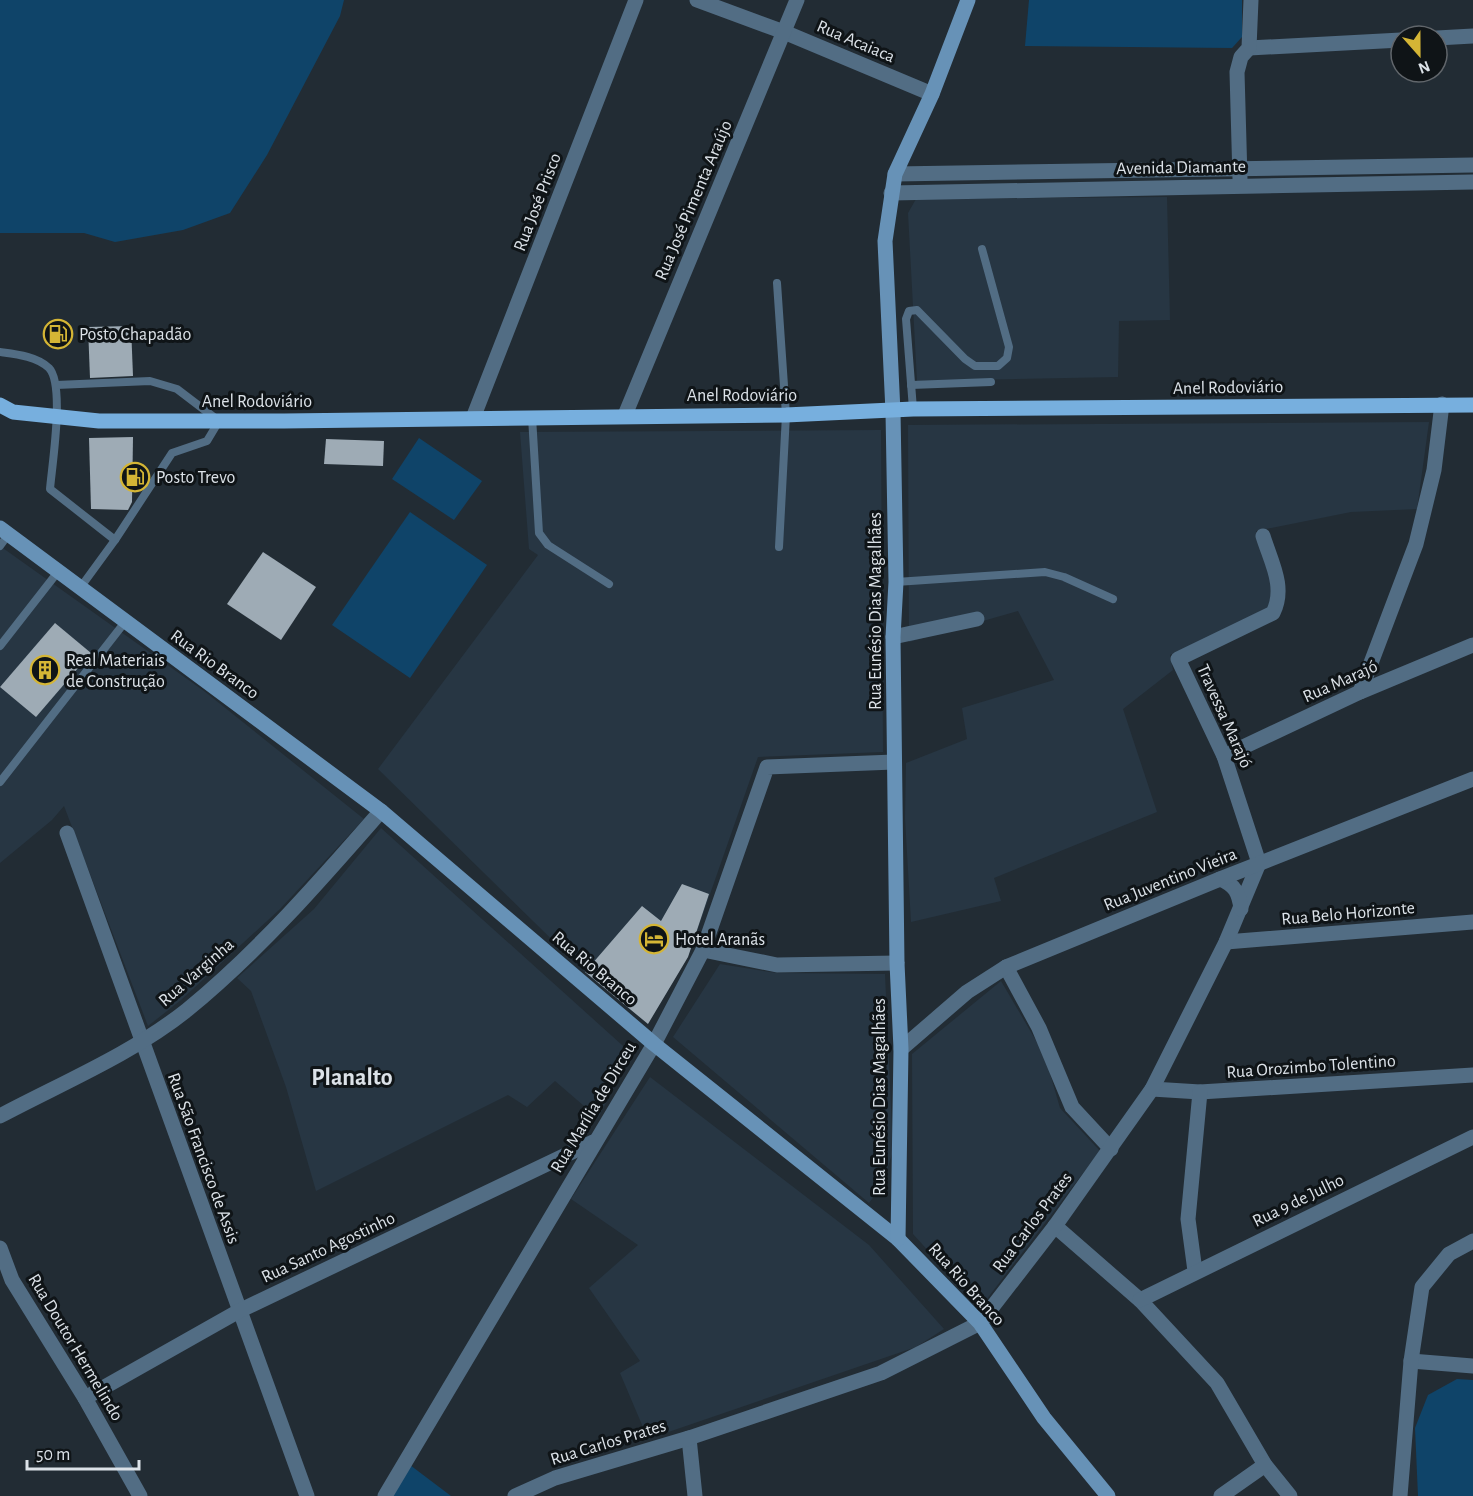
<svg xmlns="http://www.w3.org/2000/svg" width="1473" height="1496" font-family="'Alegreya Sans',sans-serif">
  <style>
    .built { fill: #273643 }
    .green { fill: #0f4469 }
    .building { fill: #9eabb5 }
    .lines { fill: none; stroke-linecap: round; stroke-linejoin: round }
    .service { stroke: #526d84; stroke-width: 8 }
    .minor { stroke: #526d84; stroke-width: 15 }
    .tertiary { stroke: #526d84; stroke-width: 15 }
    .secondary { stroke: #6792b7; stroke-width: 15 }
    .primary { stroke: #77afde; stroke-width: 15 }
    .labels { text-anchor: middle; stroke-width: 6; stroke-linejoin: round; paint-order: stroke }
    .street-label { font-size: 18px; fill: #dce2e8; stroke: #0f1417 }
    .poi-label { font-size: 18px; fill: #dce2e8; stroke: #0f1417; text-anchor: start }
    .district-label { font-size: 24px; font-weight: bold; fill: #dce2e8; stroke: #0f1417 }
  </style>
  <rect width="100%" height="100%" fill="#222c34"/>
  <g class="built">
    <path d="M1167,197L1170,320L1119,321L1118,377L917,381L908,213L916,199Z"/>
    <path d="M1429,422L1417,509L1351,512L1256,531L1274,596L1268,610L1170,655L1173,670L1123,709L1157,812L994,878L1001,901L911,922L905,818L906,763L967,739L962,708L1054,680L1018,611L909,642L908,425Z"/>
    <path d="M881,430L883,752L758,757L688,957L648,1024L585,972L378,769L538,555L529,549L520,432Z"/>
    <path d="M0,546L204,691L364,819L280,909L181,1000L148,1026L64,806L52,820L0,863Z"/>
    <path d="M381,828L632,1054L598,1118L555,1081L527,1107L508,1095L316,1191L286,1087L251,991L237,978L314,909Z"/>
    <path d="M720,964L777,973L885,974L893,1151L882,1186L869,1203L673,1037Z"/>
    <path d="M1001,981L1045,1056L1060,1108L1100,1151L980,1308L913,1234L912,1054Z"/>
    <path d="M650,1077L869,1245L944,1329L916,1347L648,1439L620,1373L640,1361L589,1288L638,1245L571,1199Z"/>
  </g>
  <g class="green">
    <path d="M0,0H344L340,16L267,155L230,213L183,230L115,242L84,233H0Z"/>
    <path d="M1029,0H1242V37L1232,48L1025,46Z"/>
    <path d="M419,438L482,481L454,520L392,479Z"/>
    <path d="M410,512L487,565L410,678L332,625Z"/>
    <path d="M1457,1379L1473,1380V1496H1418L1415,1428L1428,1395Z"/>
    <path d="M410,1465L451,1496H392Z"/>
  </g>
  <g class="building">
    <path d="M131,326L133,376L90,378L88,327Z"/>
    <path d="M133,437L132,502L128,510L91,509L89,438Z"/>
    <path d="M326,439L384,441L383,466L324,464Z"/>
    <path d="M263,552L316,587L281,640L227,604Z"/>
    <path d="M55,623L91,653L36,717L0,687Z"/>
    <path d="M682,884L709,894L688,957L648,1024L585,972L642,906L661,921Z"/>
  </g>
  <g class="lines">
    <g class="service">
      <path d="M777,283L786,415L779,547"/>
      <path d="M0,352C15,354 37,356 49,368C65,385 52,465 50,489L115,540"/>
      <path d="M56,385L150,381L177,389L219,421L207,441L172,453L115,540L80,588"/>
      <path d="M911,385L991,382"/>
      <path d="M913,409L906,319L909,311L917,310L965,359L975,366H998L1007,358L1009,347L982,249"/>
      <path d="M532,417L539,533L548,545L609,584"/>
      <path d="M0,546L8,535"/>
      <path d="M896,582L1045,572L1064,577L1113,599"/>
      <path d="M0,646L57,573"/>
      <path d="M0,782L125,622"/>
    </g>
    <g class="minor">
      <path d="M697,0L784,32L932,94"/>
      <path d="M1437,38L1473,36"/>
      <path d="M1249,48L1401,40"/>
      <path d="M895,174L1473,165"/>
      <path d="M1240,179L1237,72L1241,57L1249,48L1251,0"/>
      <path d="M891,193L1473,182"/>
      <path d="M625,415L797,0"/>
      <path d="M473,418L636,0"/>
      <path d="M893,637L977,619"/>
      <path d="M1360,692L1416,544L1434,470L1442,404"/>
      <path d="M1224,756L1360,692L1473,645"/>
      <path d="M67,833L307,1496"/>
      <path d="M1226,942L1473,922"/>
      <path d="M703,950L777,965L897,963"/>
      <path d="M1006,967L1039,1028L1072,1107L1111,1149"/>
      <path d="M1152,1089L1200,1092L1473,1075"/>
      <path d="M0,1116C62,1083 132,1054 187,1010C259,951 320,881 381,811"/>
      <path d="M1055,1226L1140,1300L1217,1383L1265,1465L1290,1496"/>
      <path d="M0,1248L12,1280L85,1398L140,1496"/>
      <path d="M1195,1271L1188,1219L1200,1092"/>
      <path d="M1140,1300L1473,1137"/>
      <path d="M980,1323L1055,1226L1152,1089L1226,942L1259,863L1224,756L1178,659L1273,613C1286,587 1271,562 1263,536"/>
      <path d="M1411,1361L1473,1366"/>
      <path d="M85,1398L239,1311L593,1142"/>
      <path d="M689,1438L695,1496"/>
      <path d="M385,1496L654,1044L703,950L767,767L894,762"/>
      <path d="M1221,1496L1265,1465"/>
      <path d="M1400,1496L1411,1361L1422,1287L1449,1254L1473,1241"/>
    </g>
    <g class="tertiary">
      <path d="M1220,879C1235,885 1239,893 1241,909"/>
      <path d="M901,1049L967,992L1006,967L1220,879L1473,779"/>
      <path d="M515,1496L555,1478L689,1438L881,1373L980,1323"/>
    </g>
    <g class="secondary">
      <path d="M0,528L381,811L654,1044L898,1239L980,1323L1044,1418L1108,1496"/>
      <path d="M898,1239L901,1049L897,963L893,637L896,582L893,412L885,241L895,174L932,94L968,0"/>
    </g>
    <path class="primary" d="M0,405L13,412L99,421H284L786,415L913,409L1473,405"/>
  </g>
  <defs>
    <g id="fuel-ring" transform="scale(1.5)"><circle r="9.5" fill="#0f1417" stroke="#d4b535" stroke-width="1.5"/><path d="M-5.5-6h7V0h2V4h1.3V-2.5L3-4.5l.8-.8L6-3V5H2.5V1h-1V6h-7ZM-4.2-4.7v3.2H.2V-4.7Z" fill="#d4b535"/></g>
    <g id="building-ring" transform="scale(1.5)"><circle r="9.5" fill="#0f1417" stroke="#d4b535" stroke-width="1.5"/><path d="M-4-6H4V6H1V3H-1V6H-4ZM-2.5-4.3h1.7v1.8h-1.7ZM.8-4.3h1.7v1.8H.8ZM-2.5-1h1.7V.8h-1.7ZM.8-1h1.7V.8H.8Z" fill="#d4b535"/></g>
    <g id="hotel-ring" transform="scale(1.5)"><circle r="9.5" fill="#0f1417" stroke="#d4b535" stroke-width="1.5"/><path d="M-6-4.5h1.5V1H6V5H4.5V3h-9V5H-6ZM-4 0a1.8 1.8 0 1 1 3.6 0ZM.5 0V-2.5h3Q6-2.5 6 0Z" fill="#d4b535"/></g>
  </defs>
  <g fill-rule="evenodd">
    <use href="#fuel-ring" x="58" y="334"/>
    <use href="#fuel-ring" x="135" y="477"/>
    <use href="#building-ring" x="45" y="670"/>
    <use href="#hotel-ring" x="654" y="939"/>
  </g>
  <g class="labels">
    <g class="street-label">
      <text transform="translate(856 41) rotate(23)" y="6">Rua Acaiaca</text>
      <text transform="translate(1181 167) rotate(-1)" y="6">Avenida Diamante</text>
      <text transform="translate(693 200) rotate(-67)" y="6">Rua José Pimenta Araújo</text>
      <text transform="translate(537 202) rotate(-69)" y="6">Rua José Prisco</text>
      <text transform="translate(1228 387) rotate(-1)" y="6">Anel Rodoviário</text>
      <text x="742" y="401">Anel Rodoviário</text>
      <text x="257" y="407">Anel Rodoviário</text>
      <text transform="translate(875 611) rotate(-90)" y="6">Rua Eunésio Dias Magalhães</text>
      <text transform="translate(215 664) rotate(36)" y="6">Rua Rio Branco</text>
      <text transform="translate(1340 681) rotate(-24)" y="6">Rua Marajó</text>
      <text transform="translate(1225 716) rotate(66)" y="6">Travessa Marajó</text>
      <text transform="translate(1170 879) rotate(-22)" y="6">Rua Juventino Vieira</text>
      <text transform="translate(1348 913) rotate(-5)" y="6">Rua Belo Horizonte</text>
      <text transform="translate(595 968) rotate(40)" y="6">Rua Rio Branco</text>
      <text transform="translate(196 972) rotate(-41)" y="6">Rua Varginha</text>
      <text transform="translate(1311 1066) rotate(-4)" y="6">Rua Orozimbo Tolentino</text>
      <text transform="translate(879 1097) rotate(-90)" y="6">Rua Eunésio Dias Magalhães</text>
      <text transform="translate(593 1107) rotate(-59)" y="6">Rua Marília de Dirceu</text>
      <text transform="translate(204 1158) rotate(70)" y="6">Rua São Francisco de Assis</text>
      <text transform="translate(1298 1200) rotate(-26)" y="6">Rua 9 de Julho</text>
      <text transform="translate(1032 1222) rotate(-53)" y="6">Rua Carlos Prates</text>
      <text transform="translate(328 1247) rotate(-25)" y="6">Rua Santo Agostinho</text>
      <text transform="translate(967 1284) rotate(48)" y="6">Rua Rio Branco</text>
      <text transform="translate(76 1347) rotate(59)" y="6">Rua Doutor Hermelindo</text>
      <text transform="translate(608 1442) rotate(-17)" y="6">Rua Carlos Prates</text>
    </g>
    <g class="poi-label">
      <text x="79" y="340">Posto Chapadão</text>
      <text x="156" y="483">Posto Trevo</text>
      <text x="66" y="666">Real Materiais<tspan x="66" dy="21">de Construção</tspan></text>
      <text x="675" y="945">Hotel Aranãs</text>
    </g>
    <g class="district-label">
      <text x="352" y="1085">Planalto</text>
    </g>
  </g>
  <g transform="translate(1419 54) rotate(159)"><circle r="28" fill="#0f1417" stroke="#61666b" stroke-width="1.5"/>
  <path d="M0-4.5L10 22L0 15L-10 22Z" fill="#d4b535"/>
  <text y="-9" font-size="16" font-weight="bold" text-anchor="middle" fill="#dce2e8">N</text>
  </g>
  <path d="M27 1460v9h112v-9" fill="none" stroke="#dce2e8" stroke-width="3"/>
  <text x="36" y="1460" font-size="18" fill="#dce2e8" stroke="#0f1417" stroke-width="4.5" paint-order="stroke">50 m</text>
</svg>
